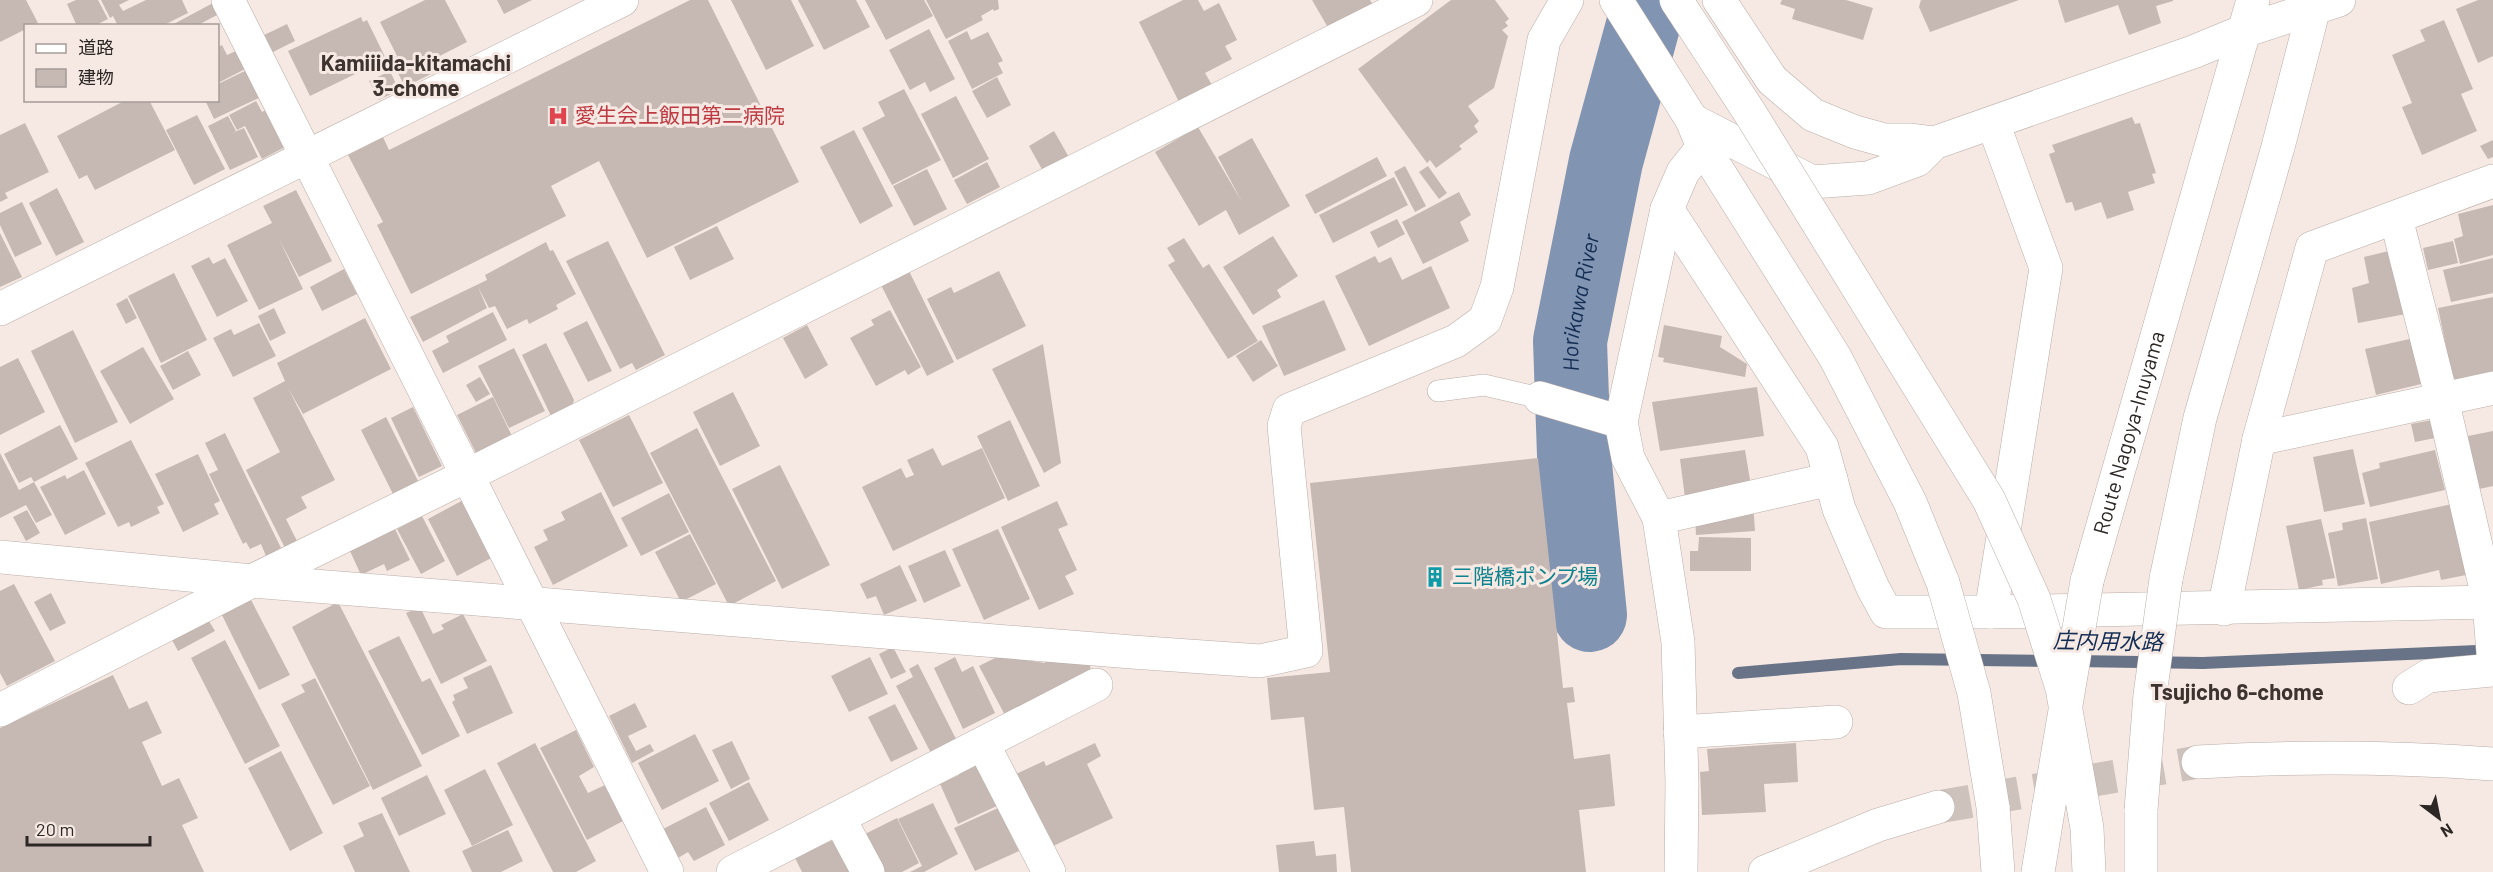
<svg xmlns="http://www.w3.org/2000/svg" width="2493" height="872" font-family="Barlow,'Noto Sans JP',sans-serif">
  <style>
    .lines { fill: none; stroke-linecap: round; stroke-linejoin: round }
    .stream { stroke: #687387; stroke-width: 12 }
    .river { stroke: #8194b1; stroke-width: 74 }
    .building { fill: #c6b9b4 }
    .secondary-tunnel { stroke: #cec2bd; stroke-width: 33; stroke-dasharray: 33 16; stroke-linecap: butt }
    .lane-casing { stroke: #baada8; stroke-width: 22 }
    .street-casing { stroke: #baada8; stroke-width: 34 }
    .secondary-casing { stroke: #baada8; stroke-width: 34 }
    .lane { stroke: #fff; stroke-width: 21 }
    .street { stroke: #fff; stroke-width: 33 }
    .secondary { stroke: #fff; stroke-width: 33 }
    .secondary-bridge-casing { stroke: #baada8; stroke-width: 34; stroke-linecap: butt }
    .secondary-bridge { stroke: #fff; stroke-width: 33 }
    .labels { text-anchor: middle; stroke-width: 6; stroke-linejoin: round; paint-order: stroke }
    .health-label { font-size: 21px; fill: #be3a42; stroke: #f6e9e3; text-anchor: start }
    .street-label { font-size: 21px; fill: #2c2725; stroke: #f6e9e3 }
    .culture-label { font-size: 21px; fill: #0d838f; stroke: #f6e9e3; text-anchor: start }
    .neighbourhood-label { font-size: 22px; font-weight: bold; fill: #3d332f; stroke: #f6e9e3 }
    .water-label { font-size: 22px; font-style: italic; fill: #122c53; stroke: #f6e9e3 }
  </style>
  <rect width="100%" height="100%" fill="#f6e9e3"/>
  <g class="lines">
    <g class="stream">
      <path d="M2075,661L2203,663L2477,651"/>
      <path d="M1738,673L1901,659L2051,661"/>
    </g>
    <path class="river" id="s1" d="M1590,615L1574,455L1570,341L1606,161L1650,0"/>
  </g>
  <g class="building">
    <path d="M0,0H26L38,23L26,26V29L0,42Z"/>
    <path d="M76,0H98L108,19L94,26H77L67,4Z"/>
    <path d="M101,0H129L119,5L123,11L146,0H182L188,13L162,26H118L113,16L110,18Z"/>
    <path d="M425,0H445L467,42L428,62L433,73L405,87L391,59L397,56L380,22Z"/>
    <path d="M497,0H532L504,14Z"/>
    <path d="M690,0H708L799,182L647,258L599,161L551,186L566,216L411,294L377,225L383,222L348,155L383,137L389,150Z"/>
    <path d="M731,0H791L814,46L766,70Z"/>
    <path d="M798,0H856L870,27L824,50Z"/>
    <path d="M865,0H924L933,16L886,40Z"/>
    <path d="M926,0H998L999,9L994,11L993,9L981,16L983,20L946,39Z"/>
    <path d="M1183,0H1198L1204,11L1219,3L1237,40L1225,46L1232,59L1205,73L1212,85L1179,102L1139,22Z"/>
    <path d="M1312,0H1370L1373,5L1330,31Z"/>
    <path d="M1451,0H1495L1509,19L1505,22L1508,26L1502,30L1508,36L1494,88L1468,106L1479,121L1474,126L1478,132L1459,146L1462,149L1436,168L1430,160L1427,163L1358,69Z"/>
    <path d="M1782,0H1846L1873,8L1863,40L1792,19L1795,9L1780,4Z"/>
    <path d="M1921,0H2019L1930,32L1919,7Z"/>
    <path d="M2058,0H2173V1L2156,6L2161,23L2129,35L2118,5L2065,23Z"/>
    <path d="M2478,0H2493V56L2478,63L2456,9Z"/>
    <path d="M213,3L219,14L196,26H170Z"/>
    <path d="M361,17L363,22L367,20L386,59L310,96L288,51Z"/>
    <path d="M2444,20L2473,89L2461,94L2477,131L2422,155L2402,107L2412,103L2392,55L2425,41L2420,30Z"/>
    <path d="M287,24L295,41L271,53L262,36Z"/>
    <path d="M929,29L955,79L930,92L925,82L910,90L889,50Z"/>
    <path d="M967,31L971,40L988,32L1003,61L998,63L1003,73L972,89L948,41Z"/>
    <path d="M222,45L227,55L238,50L247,68L218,83V47Z"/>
    <path d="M249,69L263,96L214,119L205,100H218V84Z"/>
    <path d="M390,71L399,90L379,100L369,81Z"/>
    <path d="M997,77L1011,105L987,118L972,91Z"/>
    <path d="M904,89L941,160L892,185L862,128L885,116L878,102Z"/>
    <path d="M956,96L989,159L953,178L921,114Z"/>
    <path d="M126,100H149L175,150L95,190L87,175L79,179L57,136Z"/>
    <path d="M256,101L262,112L270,108L289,145L262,159L245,126L237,130L229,115Z"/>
    <path d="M197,115L225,169L194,185L166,130Z"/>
    <path d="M228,116L236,131L232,133L244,128L258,157L230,170L208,126Z"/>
    <path d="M2132,117L2135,124L2140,123L2156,173L2152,174L2155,183L2128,192L2134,210L2107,219L2101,202L2075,211L2072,202L2066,203L2049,154L2055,152L2052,145Z"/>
    <path d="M25,123L49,172L5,193L8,198L0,202V135Z"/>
    <path d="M1198,127L1242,202L1218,157L1252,138L1290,206L1239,235L1226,210L1199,226L1155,152Z"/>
    <path d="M854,130L893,206L860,224L820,147Z"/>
    <path d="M1054,131L1070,159L1044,173L1029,146Z"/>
    <path d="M2493,140V157L2488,159L2480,146Z"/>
    <path d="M1377,157L1387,176L1315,214L1305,195Z"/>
    <path d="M987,162L1000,187L967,204L954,180Z"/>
    <path d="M1405,166L1426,206L1415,212L1394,172Z"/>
    <path d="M1428,166L1447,193L1439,199L1419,172Z"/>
    <path d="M927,169L947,209L914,226L893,186Z"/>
    <path d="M1394,177L1408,205L1333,243L1319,215Z"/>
    <path d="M57,188L84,242L56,256L29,203Z"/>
    <path d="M296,190L332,261L299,277L279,239L303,289L259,310L227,245L272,223L263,206Z"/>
    <path d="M1459,192L1471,215L1460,222L1469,241L1423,264L1402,222Z"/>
    <path d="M22,202L42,244L15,257L0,225V213Z"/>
    <path d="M2493,205V255L2460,264L2454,239L2463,236L2458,214Z"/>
    <path d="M1397,219L1405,234L1378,248L1370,232Z"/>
    <path d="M717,226L734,259L690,280L674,247Z"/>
    <path d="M0,233L22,277L0,287Z"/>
    <path d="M1273,236L1298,276L1277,290L1281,297L1253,315L1223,267Z"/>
    <path d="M1184,238L1203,268L1209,264L1258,341L1228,359L1168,265L1175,261L1167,248Z"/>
    <path d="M608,241L665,355L636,370L632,363L620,369L566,261Z"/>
    <path d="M2453,241L2458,263L2428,270L2423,248Z"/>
    <path d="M546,242L550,251L553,250L576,294L556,305L558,309L529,324L527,319L507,329L495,306L489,308L478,287L487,308L423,342L410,317L487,280L485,275Z"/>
    <path d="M2393,250L2406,314L2358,323L2352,288L2369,283L2364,257Z"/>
    <path d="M1375,256L1379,263L1391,257L1402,280L1431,266L1450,308L1369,346L1335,276Z"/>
    <path d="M209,257L213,264L225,258L248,301L217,317L191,266Z"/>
    <path d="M2493,258V293L2451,302L2443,270Z"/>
    <path d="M344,269L357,294L322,311L310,287Z"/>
    <path d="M909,271L954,362L927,376L881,285Z"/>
    <path d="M999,271L1026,326L957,360L927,299L951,287L954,293Z"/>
    <path d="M174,273L207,340L161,363L128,296Z"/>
    <path d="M2493,297V371L2453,380L2438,308Z"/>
    <path d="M127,298L137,318L126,324L116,304Z"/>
    <path d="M1324,300L1346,350L1284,376L1262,326Z"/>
    <path d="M274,308L286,333L270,341L258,316Z"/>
    <path d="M890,310L921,367L908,375L905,370L876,386L850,338L874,325L871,320Z"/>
    <path d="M493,312L507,340L443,373L432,351L449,342L446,336Z"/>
    <path d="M365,318L391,369L303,414L288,388L335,480L301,497L307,508L286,519L297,541L285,548L246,470L280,452L253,398L285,381L277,363Z"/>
    <path d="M587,321L612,371L588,382L563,333Z"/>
    <path d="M259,323L276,356L233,377L213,338L231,329L234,335Z"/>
    <path d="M807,325L828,365L805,379L783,338Z"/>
    <path d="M1664,325L1722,336L1720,347L1747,364L1745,377L1663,362L1664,358L1658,357Z"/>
    <path d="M73,330L118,422L75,443L31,351Z"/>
    <path d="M2414,338L2425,383L2376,395L2365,349Z"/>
    <path d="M1261,340L1278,366L1253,382L1236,356Z"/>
    <path d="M546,343L574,400L572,406L551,416L522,355Z"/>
    <path d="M1043,344L1061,463L1044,473L992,369Z"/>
    <path d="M143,347L174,399L130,424L100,371Z"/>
    <path d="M514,348L545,411L509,428L478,366Z"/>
    <path d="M188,351L201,375L173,390L160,366Z"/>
    <path d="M18,358L45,412L0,435V367Z"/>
    <path d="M480,377L490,394L476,402L466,385Z"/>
    <path d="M1757,387L1764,436L1660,451L1652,402Z"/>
    <path d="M733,392L760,446L720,466L693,412Z"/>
    <path d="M493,397L512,436L476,453L457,415Z"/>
    <path d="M413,407L442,466L419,477L391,418Z"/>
    <path d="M629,415L663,483L613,507L579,440Z"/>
    <path d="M386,417L418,481L393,494L361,430Z"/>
    <path d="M1010,420L1040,486L1008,501L977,436Z"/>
    <path d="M2432,420L2435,438L2415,442L2411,424Z"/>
    <path d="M60,425L78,459L34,482L31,477L19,483L4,454Z"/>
    <path d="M697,428L776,581L729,606L650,453Z"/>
    <path d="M2493,431V486L2479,489L2468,436Z"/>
    <path d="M225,433L281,548L266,556L261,544L250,549L246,542L243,544L209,474L218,470L205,443Z"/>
    <path d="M131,440L164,504L157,507L160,513L131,527L129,522L118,527L85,463Z"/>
    <path d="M933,448L942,466L982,448L1005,498L893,551L862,487L901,468L906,478L914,475L907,460Z"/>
    <path d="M2353,449L2365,504L2324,512L2313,457Z"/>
    <path d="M1745,450L1751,486L1685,498L1680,459Z"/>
    <path d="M2435,450L2445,490L2370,507L2362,473L2380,468L2379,463Z"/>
    <path d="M0,453L19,490L34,482L52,515L36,523L26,505L0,518Z"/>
    <path d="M198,454L220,501L214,504L219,514L183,532L155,474Z"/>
    <path d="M1538,458L1563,688L1573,687L1575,702L1567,703L1574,759L1610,754L1615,806L1579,810L1586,872H1351L1344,807L1314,810L1304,717L1271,720L1267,678L1330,672L1310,483Z"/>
    <path d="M780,465L830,565L782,589L732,489Z"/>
    <path d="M84,470L106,514L65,535L40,487L65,475L67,479Z"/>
    <path d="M601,492L628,546L553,585L534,547L548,540L543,530L565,520L561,512Z"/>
    <path d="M669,493L689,532L641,556L621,518Z"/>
    <path d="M467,498L497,555L457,576L428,519Z"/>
    <path d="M1057,501L1068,525L1058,529L1077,570L1065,576L1074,594L1039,610L1001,527Z"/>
    <path d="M1753,502L1755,531L1696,535L1695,514Z"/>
    <path d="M2452,504L2466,575L2441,580L2439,570L2381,584L2369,522Z"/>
    <path d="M27,510L40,533L26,541L13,517Z"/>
    <path d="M422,516L445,561L421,574L397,529Z"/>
    <path d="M2366,518L2378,579L2338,586L2328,533L2343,530L2342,523Z"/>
    <path d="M2321,519L2335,578L2322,580L2323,585L2299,590L2286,526Z"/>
    <path d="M395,529L410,560L387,571L384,564L361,575L350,551Z"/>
    <path d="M998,529L1030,599L984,620L952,549Z"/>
    <path d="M690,534L716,584L681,602L655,552Z"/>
    <path d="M1699,537L1751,538V571H1690V551H1698Z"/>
    <path d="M945,550L961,586L924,603L908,566Z"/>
    <path d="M900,565L917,601L884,615L876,596L867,599L860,584Z"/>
    <path d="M14,584L55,661L7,686L0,673V591Z"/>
    <path d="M51,593L66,623L50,631L34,602Z"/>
    <path d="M249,596L290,675L259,690L220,611Z"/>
    <path d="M338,602L422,766L373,790L292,627Z"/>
    <path d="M420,607L433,634L444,629L441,625L463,614L487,661L441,684L406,613Z"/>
    <path d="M207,618L215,631L178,651L171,638Z"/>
    <path d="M399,636L422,682L430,678L460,736L422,755L368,651Z"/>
    <path d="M225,640L280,746L245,764L191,658Z"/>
    <path d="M893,647L906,672L891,679L879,654Z"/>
    <path d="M1046,655L1089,659L1092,679L1008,721L979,666L999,656L1045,663Z"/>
    <path d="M870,657L888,694L849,712L831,676Z"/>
    <path d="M955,657L962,672L973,666L995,713L963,729L934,668Z"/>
    <path d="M918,664L956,739L931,753L896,686L913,677L909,669Z"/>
    <path d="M491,665L513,713L467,734L452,702L455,700L453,695L468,688L463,678Z"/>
    <path d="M113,675L129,709L147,701L162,733L142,742L162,786L179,778L198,818L182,825L204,872H0V728Z"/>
    <path d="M315,678L370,786L333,805L281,704L305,692L301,685Z"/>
    <path d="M635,703L647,727L628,736L636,751L650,744L654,751L632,763L609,716Z"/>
    <path d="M895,704L918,749L891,762L868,717Z"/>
    <path d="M576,730L594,767L579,776L588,793L605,785L623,821L587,840L540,748Z"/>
    <path d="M695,734L719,781L662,810L638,763Z"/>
    <path d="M732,741L750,779L731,789L712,750Z"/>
    <path d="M535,743L596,861L576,872H553L497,763Z"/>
    <path d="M1095,743L1101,756L1087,764L1113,818L1051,847L1016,774L1044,761L1046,766Z"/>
    <path d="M1796,743L1798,782L1764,784L1766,812L1702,815L1700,772L1709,771L1707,749Z"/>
    <path d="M281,751L323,833L290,851L248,768Z"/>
    <path d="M978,760L999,805L958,824L940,784L959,775L957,770Z"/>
    <path d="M485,769L513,825L472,846L444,790Z"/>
    <path d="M427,775L446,814L399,836L381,798Z"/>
    <path d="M749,782L769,820L729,841L709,803Z"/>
    <path d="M933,803L958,854L924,872H910L922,866L898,819Z"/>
    <path d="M706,807L725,845L694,861L688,852L678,858L663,829Z"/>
    <path d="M998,808L1019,851L975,871L954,828Z"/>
    <path d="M382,813L410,872H355L343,846L364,836L358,823Z"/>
    <path d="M897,818L919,863L902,872H881L863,835Z"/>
    <path d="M508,830L523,861L501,872H472L462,851Z"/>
    <path d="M835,839L852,872H802L795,858Z"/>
    <path d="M1314,841L1316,856L1336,854L1337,872H1279L1276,845Z"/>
  </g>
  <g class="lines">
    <path class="secondary-tunnel" d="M1938,807L2198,762"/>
    <g class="lane-casing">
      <path id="lane" d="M1438,391L1484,385L1540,398"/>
    </g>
    <g class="street-casing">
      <g id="street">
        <path d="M228,0L667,872"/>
        <path d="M1667,209L1822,447L1839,509L1873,588L1886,612H1991L2493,602"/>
        <path d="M2396,218L2442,399L2489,602L2493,653"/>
        <path d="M0,309L622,0"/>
        <path d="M1540,398L1621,422"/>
        <path d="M2259,439L2493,388"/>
        <path d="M1659,518L1831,479"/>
        <path d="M0,557L252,581L1132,652L1260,661L1306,651L1284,426L1289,410L1456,341L1485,320L1497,287L1544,40L1567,0"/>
        <path d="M2224,609L2259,439L2312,248L2493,181"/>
        <path d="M1991,612L2046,268L1993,123"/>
        <path d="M2409,688L2428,676L2493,670"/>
        <path d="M0,710L252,581L466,476L1416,0"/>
        <path d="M1680,732L1836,722"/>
        <path d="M983,744L1049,872"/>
        <path d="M839,818L868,872"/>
        <path d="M733,872L1096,685"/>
        <path d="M1681,872L1682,782L1678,642L1659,518L1628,458L1621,422L1667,209L1683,172L1703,147"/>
      </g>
    </g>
    <g class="secondary-casing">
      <g id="secondary">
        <path d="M1616,0L1692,120L1703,147L1835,357L1910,502L1943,583"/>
        <path d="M1719,0L1772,80L1813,115L1855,132L1884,140H1911L1934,143L2193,52L2244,31L2339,0"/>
        <path d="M1692,120L1812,182L1868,178L1917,160L1934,143"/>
        <path d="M2166,579L2200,418L2278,147L2316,0"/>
        <path id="s2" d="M2087,581L2253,0"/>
        <path d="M2198,762C2296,756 2395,757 2493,764"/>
        <path d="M1993,807L1998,872"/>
        <path d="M1765,872L1878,825L1938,807"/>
        <path d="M2038,872L2049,805"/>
        <path d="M2141,872V810"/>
      </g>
    </g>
    <use href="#lane" class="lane"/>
    <use href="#street" class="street"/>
    <use href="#secondary" class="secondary"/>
    <g class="secondary-bridge-casing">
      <g id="secondary-bridge">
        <path d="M1676,0L1750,113L1989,500L2034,599L2062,688L2087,828L2089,872"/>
        <path d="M1943,583L1974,693L1993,807"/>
        <path d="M2049,805L2087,581"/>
        <path d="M2141,810L2150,695L2166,579"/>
      </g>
    </g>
    <use href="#secondary-bridge" class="secondary-bridge"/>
  </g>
  <defs>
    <g id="hospital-bare" transform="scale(1.62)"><path d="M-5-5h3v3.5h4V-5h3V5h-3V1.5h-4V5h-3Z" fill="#e0444e" stroke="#f6e9e3" stroke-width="2.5" paint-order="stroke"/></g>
    <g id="building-bare" transform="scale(1.62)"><path d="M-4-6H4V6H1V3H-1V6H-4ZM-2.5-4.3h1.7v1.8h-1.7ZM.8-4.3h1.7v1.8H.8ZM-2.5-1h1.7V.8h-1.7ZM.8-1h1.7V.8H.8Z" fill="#0f9aa8" stroke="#f6e9e3" stroke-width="2.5" paint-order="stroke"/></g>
  </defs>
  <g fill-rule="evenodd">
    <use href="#hospital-bare" x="558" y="116"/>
    <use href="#building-bare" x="1435" y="577"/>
  </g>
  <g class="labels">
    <g class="health-label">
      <text x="575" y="123">愛生会上飯田第二病院</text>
    </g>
    <g class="street-label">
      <text dy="7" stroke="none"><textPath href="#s2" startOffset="154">Route Nagoya-Inuyama</textPath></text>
    </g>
    <g class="culture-label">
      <text x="1452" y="584">三階橋ポンプ場</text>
    </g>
    <g class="neighbourhood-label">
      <text x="416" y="71">Kamiiida-kitamachi<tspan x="416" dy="25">3-chome</tspan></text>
      <text x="2237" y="700">Tsujicho 6-chome</text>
    </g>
    <g class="water-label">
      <text dy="8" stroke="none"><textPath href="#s1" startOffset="314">Horikawa River</textPath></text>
      <text transform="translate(2108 641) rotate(1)" y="8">庄内用水路</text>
    </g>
  </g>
  <rect x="24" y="24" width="195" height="78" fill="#f6e9e3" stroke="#a59b97" stroke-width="1.5"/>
  <rect x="36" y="44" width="30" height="9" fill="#ffffff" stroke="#a59b97" stroke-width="1.5"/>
  <text x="78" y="54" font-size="18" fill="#2c2725">道路</text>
  <rect x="36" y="69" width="30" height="18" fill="#c6b9b4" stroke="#a59b97" stroke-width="1.5"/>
  <text x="78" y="84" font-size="18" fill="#2c2725">建物</text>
  <g transform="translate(2439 818) rotate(148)" stroke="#f6e9e3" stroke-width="4.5" paint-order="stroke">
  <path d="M0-4.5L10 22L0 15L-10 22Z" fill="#2c2725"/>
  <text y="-9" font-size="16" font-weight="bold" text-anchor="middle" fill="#2c2725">N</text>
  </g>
  <path d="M27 836v9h123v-9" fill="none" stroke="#2c2725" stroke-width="3"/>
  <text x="36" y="836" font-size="18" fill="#2c2725" stroke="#f6e9e3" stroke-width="4.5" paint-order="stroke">20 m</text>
</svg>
